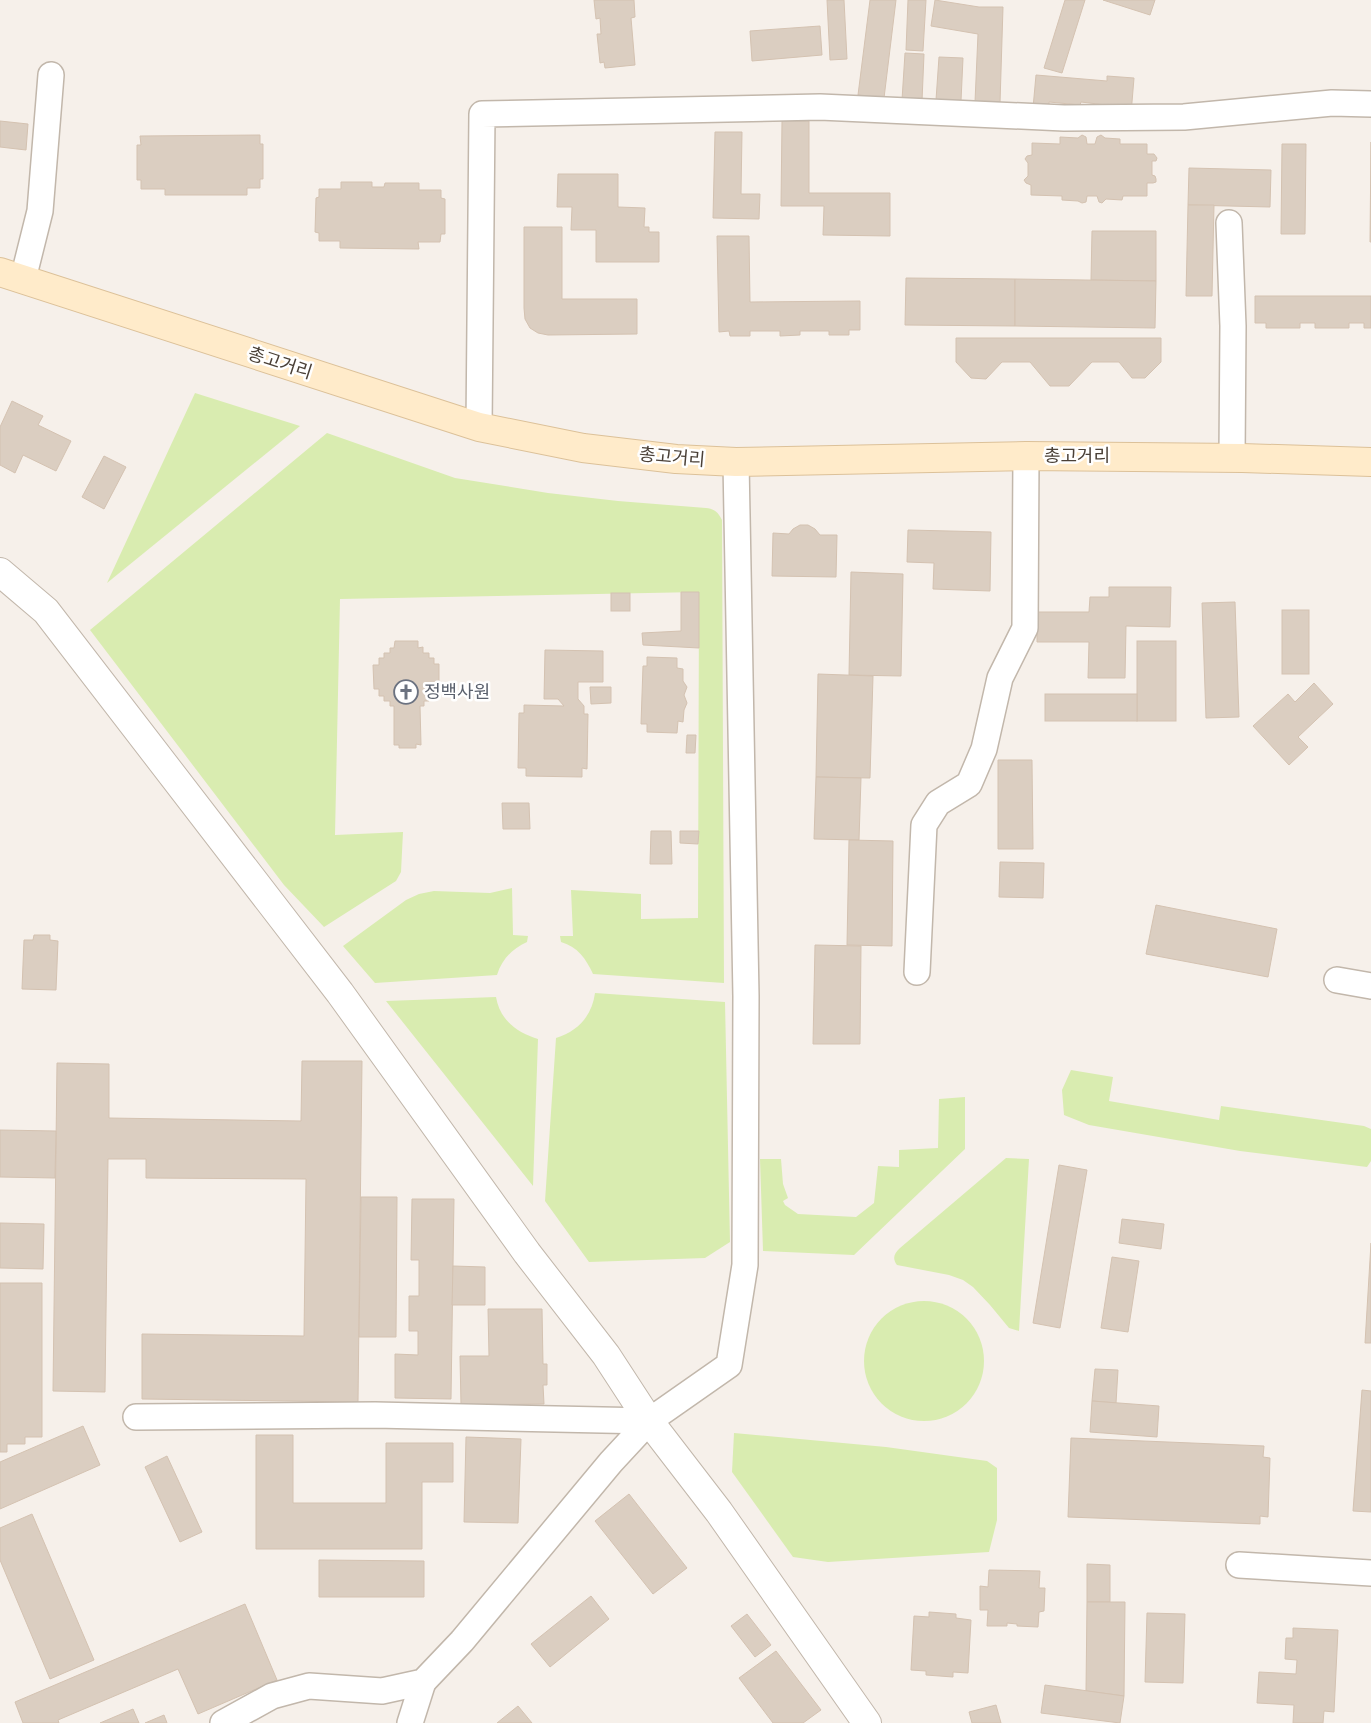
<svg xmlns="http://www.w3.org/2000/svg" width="1371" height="1723" font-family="'Space Grotesk','Noto Sans KR',sans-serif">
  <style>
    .green { fill: #d9ecb0 }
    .building { fill: #dbcec1; stroke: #d4c2b1 }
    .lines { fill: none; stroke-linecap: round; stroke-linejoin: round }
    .minor-casing { stroke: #c2b7ab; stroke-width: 28 }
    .tertiary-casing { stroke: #c2b7ab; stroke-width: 30 }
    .secondary-casing { stroke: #dcc199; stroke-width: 30 }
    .minor { stroke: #fff; stroke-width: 25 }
    .tertiary { stroke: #fff; stroke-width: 28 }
    .secondary { stroke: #ffebca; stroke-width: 28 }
    .labels { text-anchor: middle; stroke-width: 5; stroke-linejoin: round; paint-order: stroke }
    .street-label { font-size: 18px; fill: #4a4037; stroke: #fff }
    .worship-label { font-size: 18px; fill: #5b616d; stroke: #fff; text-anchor: start }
  </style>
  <rect width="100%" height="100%" fill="#f6f0ea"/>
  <g class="green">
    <path d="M195,393L300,426L107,583Z"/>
    <path d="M327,433L455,478L548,493L618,501L706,508C715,509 718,512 722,520L724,983L593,974C586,959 578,947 561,942L560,936H573L571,890L641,894V919L698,918L699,592L340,599L335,835L403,832L401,872L396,881L324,927L284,885L90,630Z"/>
    <path d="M512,888L513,935L528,936L527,942C512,949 502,959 497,975L375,983L343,946L406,900L419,894L434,891L490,893Z"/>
    <path d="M595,993L725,1002L730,1242L705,1258L589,1262L545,1201L556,1038C578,1031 592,1016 595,993Z"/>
    <path d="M496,997C500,1020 516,1032 538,1039L533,1186L386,1001Z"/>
    <path d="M1071,1070L1113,1077L1109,1101L1219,1120L1221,1106L1364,1126L1371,1129V1161L1367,1167L1240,1151L1089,1125L1064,1115L1062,1090Z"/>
    <path d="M965,1097V1149L854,1255L763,1251L760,1159H781L783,1184L788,1198L783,1201L785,1205L798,1214L856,1217L874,1203L878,1166L899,1167V1150L938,1148L939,1099Z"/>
    <path d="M1006,1158L1029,1159L1019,1331L1009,1328L990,1305L973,1287L963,1280L949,1275L897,1265C892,1258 894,1254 900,1248Z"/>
    <circle cx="924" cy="1361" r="60"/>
    <path d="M734,1433L886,1447L987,1461L997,1468V1520L989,1552L828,1562L793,1557L732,1472Z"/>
  </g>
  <g class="building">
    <path d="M594,0H634L635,17L631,18L635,65L605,68L604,62L600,63L597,34H601L600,18L596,19Z"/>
    <path d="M827,0H844L847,59L830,60Z"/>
    <path d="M870,0H896L884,98L858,95Z"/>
    <path d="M908,0H926L923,51L906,50Z"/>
    <path d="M935,0L979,7H1003L1000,103L975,102L978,34L931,26Z"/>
    <path d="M1065,0H1085L1062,73L1044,68Z"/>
    <path d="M1103,0H1155L1150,15Z"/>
    <path d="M820,26L822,55L752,61L750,31Z"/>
    <path d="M905,53L924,54L922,101L902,100Z"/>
    <path d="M939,57L963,58L961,101L936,100Z"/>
    <path d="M1036,75L1107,81V76L1134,78L1131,114L1105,111L1106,105L1081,102L1080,105L1049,102V110L1033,108Z"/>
    <path d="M0,121L28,124L26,150L0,147Z"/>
    <path d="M782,121H809V193H890V236L823,235L824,206H781Z"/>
    <path d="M715,132H742L741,194H760L759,219L713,218Z"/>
    <path d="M260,135V144H263V179H260V188H247V195H165V189H141V180H137V145H141L140,136Z"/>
    <path d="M1082,135L1086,137L1087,144H1095L1097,137L1101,135L1105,138L1120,139V144H1147V154H1154L1157,158L1156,161H1152V175L1155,176L1156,179V182L1153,183H1147V196H1123L1122,200L1106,199L1102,203L1099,202L1097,196H1087L1086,202L1082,203L1078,201L1062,200V196L1031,195V185L1026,183L1024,180L1028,176V163L1025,159L1027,156L1032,155V143L1060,144V137L1078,138Z"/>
    <path d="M1371,142V242H1370Z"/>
    <path d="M1282,144H1306L1305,234H1281Z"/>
    <path d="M1189,168L1271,170L1270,207L1188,205Z"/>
    <path d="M558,174H618V207L645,208L644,227H649V232H659V262H596V230H571L572,207H557Z"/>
    <path d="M341,182H372V187H384L385,183H419V190H441V198L445,199V234H441L440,242H418L419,249L340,248V241H319V233L315,232L316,198L319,197V189H341Z"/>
    <path d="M1188,205H1214L1212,296H1186Z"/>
    <path d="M524,227H562V299H637V334L548,335L538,333L530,328L525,319L524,308Z"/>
    <path d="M1092,231H1156V281L1091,280Z"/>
    <path d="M717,236H749L750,302L860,301V330H849V335H829V331H800V335L780,336V331H750V336H730L729,331L719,332Z"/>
    <path d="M906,278L1015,279V326L905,325Z"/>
    <path d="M1015,279L1156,281L1155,328L1015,326Z"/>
    <path d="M1255,296H1371V328H1364V323H1349V328H1315V323H1300V328H1266V323H1255Z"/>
    <path d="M956,338H1161V362L1145,378H1132L1119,362H1092L1069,386H1050L1030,362H1002L986,379L971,378L956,362Z"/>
    <path d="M12,401L43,416L38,425L71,441L56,471L23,455L15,473L0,465V427Z"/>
    <path d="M104,456L126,467L104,509L82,497Z"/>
    <path d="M800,525H808L815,529L820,535H837L836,577L772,576L773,533L789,534L793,529Z"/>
    <path d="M908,530L991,532L990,591L933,589L934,563L907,562Z"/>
    <path d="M851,572L903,574L901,676L849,675Z"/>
    <path d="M1109,587H1171L1170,627L1126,626L1125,678H1088L1089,642H1037V612H1089L1090,597H1109Z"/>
    <path d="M681,592H699V648L643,645L642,633L681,631Z"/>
    <rect x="611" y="593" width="19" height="18"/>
    <path d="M1235,602L1239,717L1206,718L1202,603Z"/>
    <rect x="1282" y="610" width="27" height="64"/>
    <path d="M395,641H418V648L423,647V653H429V658H434V664H439V689H434V696H429V701H424V706H420L421,745L416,744V748H399V745H394V706H390V701H384V696H379V689H374L373,665H379V658H384V653H390V648H394Z"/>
    <rect x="1137" y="641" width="39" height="80"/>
    <path d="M545,650L603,651V682H578V699L584,706V714H588L587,769L582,768V777L526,776V768H518L519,713H524V705L564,706L558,699H544Z"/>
    <path d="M647,657L677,658V668L683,669V681L687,687L684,695L687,703L684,710L683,722L678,721L677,733L647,732V724H641L643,666H647Z"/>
    <path d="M818,674L873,676L870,778L816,777Z"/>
    <path d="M1314,683L1333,704L1298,737L1308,747L1289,765L1253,726L1288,694L1295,702Z"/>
    <path d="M590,687H611V703L591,704Z"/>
    <rect x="1045" y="694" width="92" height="27"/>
    <path d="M687,735H696L695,753H686Z"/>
    <path d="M998,760H1032L1033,849H998Z"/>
    <path d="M816,777L861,778L859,840L814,839Z"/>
    <path d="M502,803H529L530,829H503Z"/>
    <path d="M651,831H671L672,864H650Z"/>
    <path d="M680,831H699L698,844L680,843Z"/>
    <path d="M849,840L893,841L892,946L847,945Z"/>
    <path d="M1000,862L1044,863L1043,898L999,897Z"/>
    <path d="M1156,905L1277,929L1268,977L1146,954Z"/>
    <path d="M34,935H50V940L58,941L56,990L22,989L24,940H33Z"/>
    <path d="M815,945L861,946L860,1044H813Z"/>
    <path d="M302,1061H362L358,1402L142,1399V1334L304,1336L306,1179L146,1178V1159H108L105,1392L53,1391L57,1063L109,1064V1118L301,1121Z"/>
    <path d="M0,1130L56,1131L55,1178L0,1177Z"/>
    <path d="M1059,1165L1087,1170L1060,1328L1033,1323Z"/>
    <path d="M361,1197H397L396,1337H359Z"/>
    <path d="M412,1199H454L451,1399L395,1398V1354L418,1355V1331H409V1296H419V1260H411Z"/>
    <path d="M1122,1219L1164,1224L1161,1249L1119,1243Z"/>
    <path d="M0,1223L44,1224L43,1269L0,1268Z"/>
    <path d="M1371,1243V1343H1365Z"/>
    <path d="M1112,1257L1139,1261L1128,1332L1101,1328Z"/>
    <path d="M453,1266L485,1267V1305H452Z"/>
    <path d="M0,1283H42V1437H25V1444H7V1452H0Z"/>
    <path d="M488,1309H542L543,1364H547V1385H543L544,1404L461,1405L460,1356H489Z"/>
    <path d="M1095,1369L1118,1370L1116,1403L1092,1401Z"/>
    <path d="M1362,1390L1371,1391V1512L1353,1511Z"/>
    <path d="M1092,1401L1159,1406L1157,1437L1090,1432Z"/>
    <path d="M83,1426L100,1465L0,1509V1462Z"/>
    <path d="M256,1435H293V1503H386V1443H453V1482H422V1549H256Z"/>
    <path d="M466,1437L521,1439L518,1523L464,1522Z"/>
    <path d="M1071,1438L1264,1446L1263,1457L1270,1458L1268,1517L1260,1516V1524L1068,1517Z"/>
    <path d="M167,1456L202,1532L180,1542L145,1467Z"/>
    <path d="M629,1494L687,1568L653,1594L595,1521Z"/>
    <path d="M32,1514L94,1660L50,1679L0,1560V1528Z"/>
    <path d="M319,1560L424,1561V1597H319Z"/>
    <path d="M1087,1564L1110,1565V1602H1087Z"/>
    <path d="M989,1570L1040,1571L1039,1588H1045L1044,1611L1039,1612L1038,1627L1017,1626V1624L1007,1623V1626H987L988,1610H980V1586L988,1587Z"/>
    <path d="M591,1596L609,1619L550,1667L531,1644Z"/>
    <path d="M1087,1602H1125L1124,1696L1086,1691Z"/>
    <path d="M245,1604L277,1680L198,1714L178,1669L58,1720L59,1723H23L15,1702Z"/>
    <path d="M929,1612L956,1614V1618L971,1620L968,1673L953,1672V1677L926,1675V1671L911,1670L914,1616L929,1617Z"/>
    <path d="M1147,1613L1185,1614L1183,1683L1145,1682Z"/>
    <path d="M747,1614L771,1645L755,1657L731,1626Z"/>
    <path d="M1293,1628L1338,1630L1334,1712L1324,1711L1323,1723H1293L1294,1705L1257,1703L1259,1672L1296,1674L1297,1660L1285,1659L1286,1638H1293Z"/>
    <path d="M776,1651L821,1710L803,1723H773L739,1678Z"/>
    <path d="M1045,1685L1124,1696L1120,1723L1041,1713Z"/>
    <path d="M996,1705L1001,1723H972L969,1712Z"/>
    <path d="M518,1706L532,1723H497Z"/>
    <path d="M133,1709L139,1723H100Z"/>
    <path d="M164,1715L167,1723H145Z"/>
  </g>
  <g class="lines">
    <g class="minor-casing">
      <g id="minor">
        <path d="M1229,223L1233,326L1232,457"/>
        <path d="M23,279L40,211L51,75"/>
        <path d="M479,427L482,114L820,107L1064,118L1184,117L1332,103L1371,104"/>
        <path d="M917,972L924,825L938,803L969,784L984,749L1000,678L1025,628L1026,456"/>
        <path d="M1337,980L1371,986"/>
        <path d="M136,1417L375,1415L649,1421"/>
        <path d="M1239,1565L1371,1573"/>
        <path d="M223,1723L272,1696L309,1686L382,1691L423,1682L462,1641L611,1462L649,1421L729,1365L745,1265L746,996L736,462"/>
        <path d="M410,1723L423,1682"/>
      </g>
    </g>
    <g class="tertiary-casing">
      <path id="tertiary" d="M0,572L46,611L340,993L527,1253L606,1355L649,1421L719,1512L867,1723"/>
    </g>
    <g class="secondary-casing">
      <path id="secondary" d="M0,272L479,427L583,448L676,459L736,462L1026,456L1242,458L1371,462"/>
    </g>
    <use href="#minor" class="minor"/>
    <use href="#tertiary" class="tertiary"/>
    <use href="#secondary" class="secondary"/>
  </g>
  <defs>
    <g id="church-ring" transform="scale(1.25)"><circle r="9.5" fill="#fff" stroke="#6b7280" stroke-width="1.5"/><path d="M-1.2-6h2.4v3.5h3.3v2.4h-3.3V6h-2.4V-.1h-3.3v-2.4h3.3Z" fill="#6b7280"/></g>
  </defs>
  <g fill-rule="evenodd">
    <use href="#church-ring" x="406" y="692"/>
  </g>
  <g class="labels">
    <g class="street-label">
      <text transform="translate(280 363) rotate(18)" y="6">총고거리</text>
      <text x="1077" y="462">총고거리</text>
      <text transform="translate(672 457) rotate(5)" y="6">총고거리</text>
    </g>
    <g class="worship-label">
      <text x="424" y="698">정백사원</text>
    </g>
  </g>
</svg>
